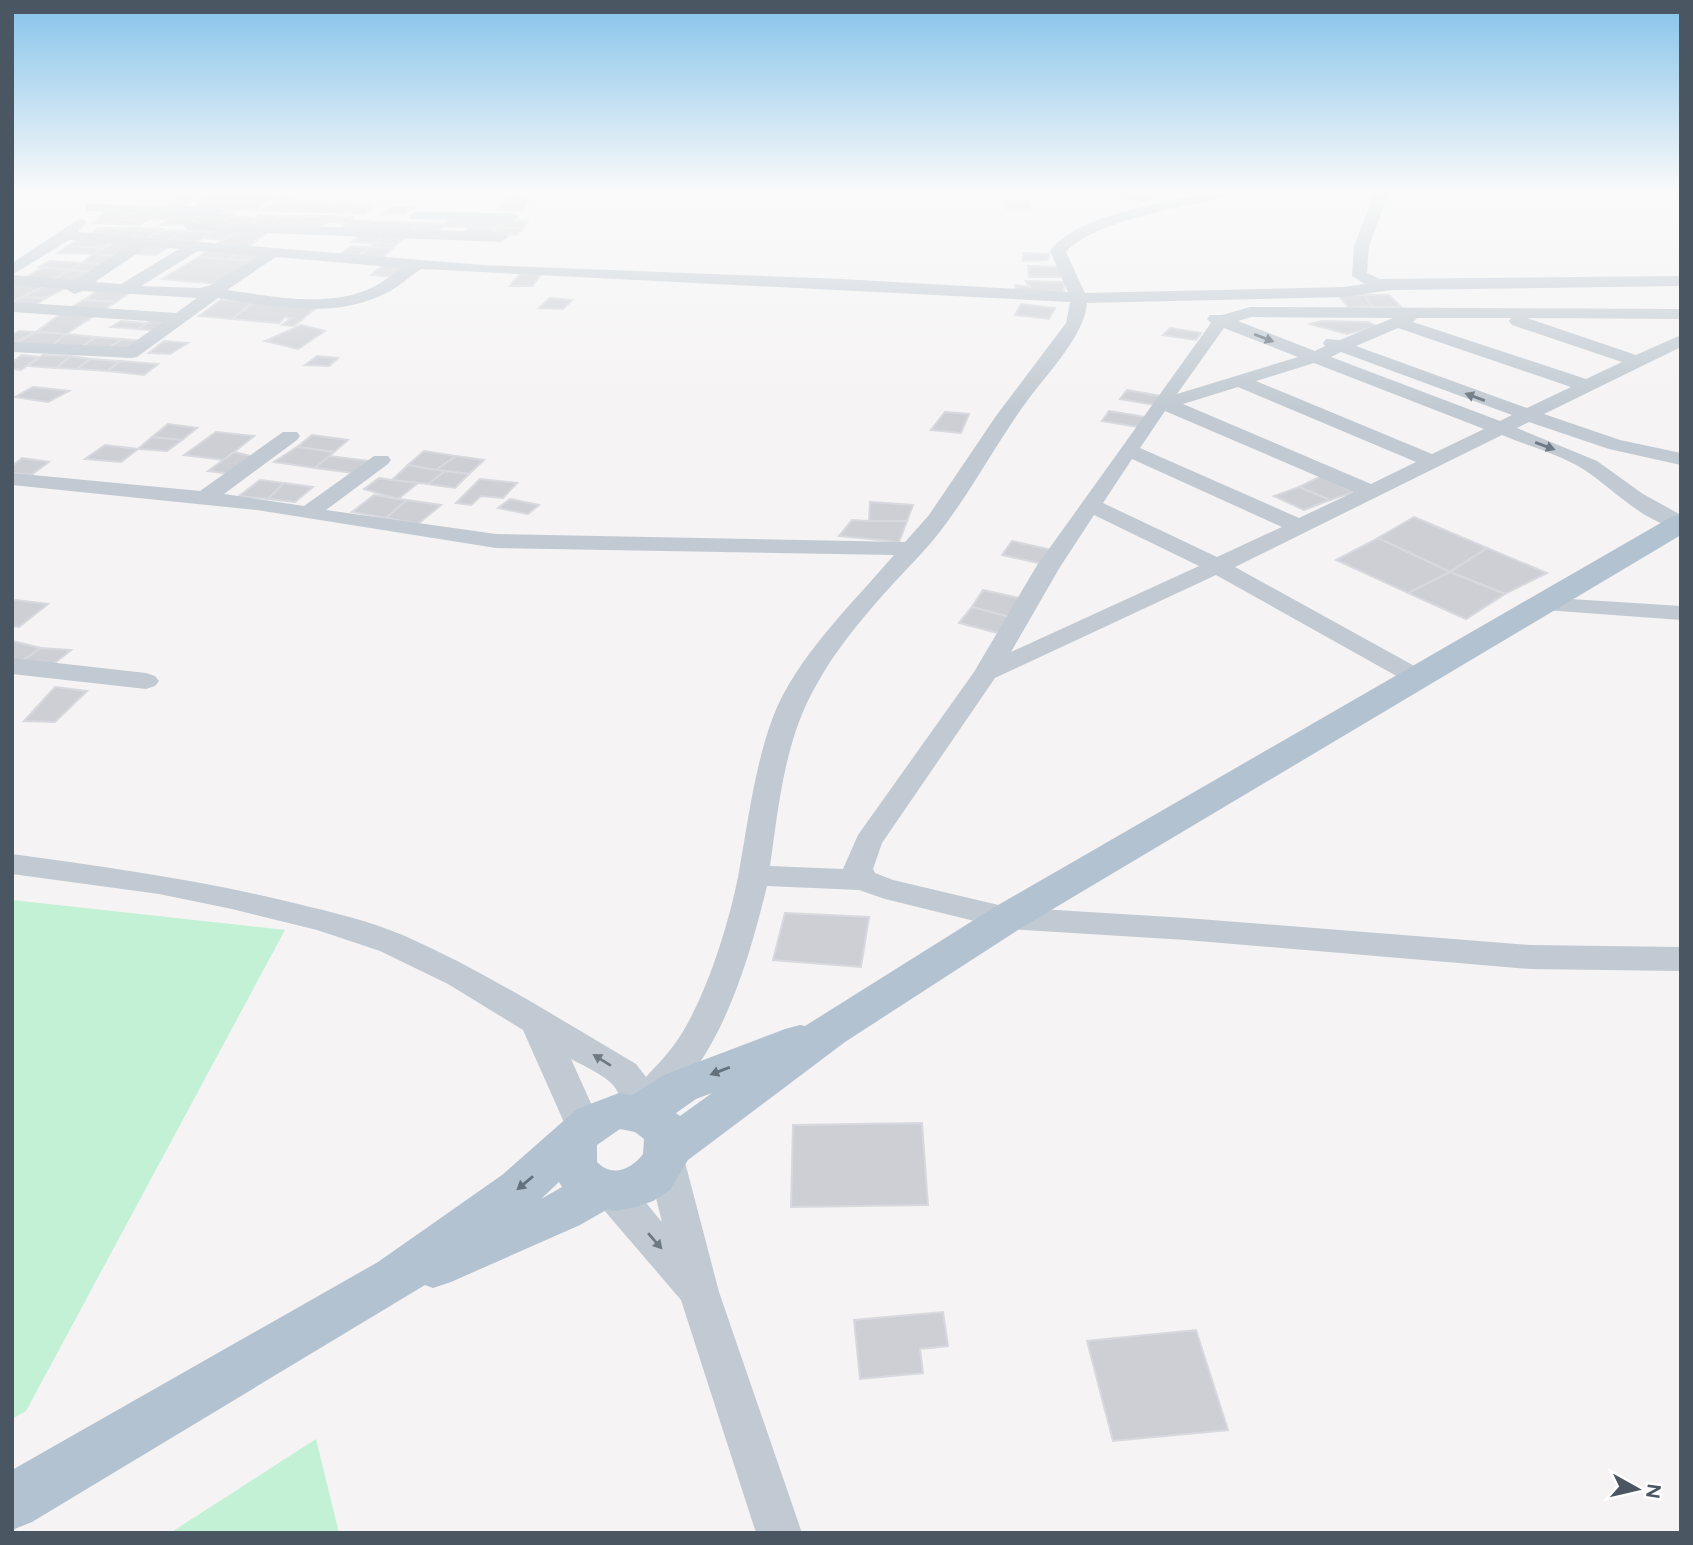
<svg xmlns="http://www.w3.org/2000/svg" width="1693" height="1545" font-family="Figtree,sans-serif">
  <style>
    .green { fill: #c3f1d5 }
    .building { fill: #cdcfd5; stroke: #d7d9de; stroke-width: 2 }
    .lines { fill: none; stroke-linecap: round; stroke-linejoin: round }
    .minor { fill: #c1cad2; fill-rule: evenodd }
    .major { fill: #b3c2d1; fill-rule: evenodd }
    .oneway { fill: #6e7983 }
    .oneway2 { fill: #64717d }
  </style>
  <rect width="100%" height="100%" fill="#f5f3f3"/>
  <g class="green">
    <path d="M12,900L285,930L26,1411L12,1419Z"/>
    <path d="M316,1439L339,1533H170Z"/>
  </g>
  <g class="building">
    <path d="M1118,192H1156L1148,201L1113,196Z"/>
    <path d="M207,196L229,197L212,209L193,208Z"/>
    <path d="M177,197L195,198L185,207L167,206Z"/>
    <path d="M229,197H250L234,210L212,209Z"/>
    <path d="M250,197L271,198L258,209L234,210Z"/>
    <path d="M278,198L296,199L286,211L262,210Z"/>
    <path d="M508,198L531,199L521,210L498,209Z"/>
    <path d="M296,199L315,200L301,211H286Z"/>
    <path d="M1004,201H1029L1031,209H1006Z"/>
    <path d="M311,203L331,204L322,213L301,211Z"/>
    <path d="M331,204H354L346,213H322Z"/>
    <path d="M354,204L375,205L363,214L346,213Z"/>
    <path d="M389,208H412L405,214H382Z"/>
    <path d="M107,210L133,211L114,224L93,223Z"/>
    <path d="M133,211L156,212L146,221L119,220Z"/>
    <path d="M156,212H178L170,219H148Z"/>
    <path d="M178,212L202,213L188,225H161Z"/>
    <path d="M202,213L233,214L219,226L188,225Z"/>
    <path d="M259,215L281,216L268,228L248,226Z"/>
    <path d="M230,216L258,218L248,226H219Z"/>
    <path d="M281,216H304L292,228H268Z"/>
    <path d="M304,216H334L327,222H298Z"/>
    <path d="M334,216L353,217L347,223L327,222Z"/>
    <path d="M119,220L146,221L140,225L114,224Z"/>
    <path d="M351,220L370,221L359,230H339Z"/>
    <path d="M450,220L474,221L468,227L443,226Z"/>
    <path d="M474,221H502L497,228L468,227Z"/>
    <path d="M502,221H528L523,228H497Z"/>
    <path d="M298,222H327L320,229L292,228Z"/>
    <path d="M368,222H394L384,231L359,230Z"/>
    <path d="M394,222L419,223L411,232L384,231Z"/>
    <path d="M419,223L445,224L436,233L411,232Z"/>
    <path d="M468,227L497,228L491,235L463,234Z"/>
    <path d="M98,228H124L114,235L92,233Z"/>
    <path d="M124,228H144L132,237L114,235Z"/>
    <path d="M144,228L162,229L149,237H132Z"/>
    <path d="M497,228H523L517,235H491Z"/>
    <path d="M161,230L181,231L169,240L149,237Z"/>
    <path d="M214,230L237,231L223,240L202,238Z"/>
    <path d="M181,231L212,232L196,242L169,240Z"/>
    <path d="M237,231L268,232L249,246L217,244Z"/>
    <path d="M361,235L382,236L375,243L352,242Z"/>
    <path d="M382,236L405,237L397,244L375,243Z"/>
    <path d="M80,239L114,242L103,248L68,246Z"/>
    <path d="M114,242L136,244L116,256L94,254Z"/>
    <path d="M375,243L397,244L393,248L370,247Z"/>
    <path d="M148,244L171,245L156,255L133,254Z"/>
    <path d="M68,246L103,248L94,254L57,253Z"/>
    <path d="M351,246L370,247L358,257L339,255Z"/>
    <path d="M370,247L393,248L381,259L358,257Z"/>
    <path d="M207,251L239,253L228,259L199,257Z"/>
    <path d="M239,253L263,254L251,261L228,259Z"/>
    <path d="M1023,253L1049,254L1048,260L1023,261Z"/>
    <path d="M94,254L116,256L104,264L82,263Z"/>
    <path d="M199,257L251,261L217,284L162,279Z"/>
    <path d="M50,261L82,263L70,270L39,267Z"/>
    <path d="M82,263L104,264L91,272L70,270Z"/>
    <path d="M383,265L406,266L394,277L371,275Z"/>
    <path d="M1028,266L1059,267L1062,277H1029Z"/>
    <path d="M44,267L70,270L50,281L26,277Z"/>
    <path d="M70,270L91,272L73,283L50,281Z"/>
    <path d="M520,274H541L532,286H510Z"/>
    <path d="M1026,281L1064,282V293L1016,292L1015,285L1030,287Z"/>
    <path d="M17,283L44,286L12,302V286Z"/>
    <path d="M44,286L66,288L46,298L23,297Z"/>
    <path d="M100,289L132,291L116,302L84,300Z"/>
    <path d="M1338,295H1364L1372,306L1348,307Z"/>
    <path d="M1364,295H1389L1401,307L1372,306Z"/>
    <path d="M23,297L46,298L34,306L12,302Z"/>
    <path d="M550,298L572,300L563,309L539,308Z"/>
    <path d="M84,300L116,302L101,311L69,309Z"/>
    <path d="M221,300L254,302L232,319L199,316Z"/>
    <path d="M254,302L317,307L294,326L282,325L291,318L285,317L279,323L232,319Z"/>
    <path d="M1021,304L1055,308L1049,319L1015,315Z"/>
    <path d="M62,313L94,316L66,334L36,332Z"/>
    <path d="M151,320L172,321L159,331L138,329Z"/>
    <path d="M121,321L147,323L138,329L111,327Z"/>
    <path d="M1322,321L1368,322L1377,326L1347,334L1310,324Z"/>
    <path d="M301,325L325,331L298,349L265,341Z"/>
    <path d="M1170,328L1201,333L1196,340L1163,335Z"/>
    <path d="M19,331L36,332L12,344V335Z"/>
    <path d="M36,332L66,334L50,347L15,344Z"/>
    <path d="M66,334L96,337L77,350L50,347Z"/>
    <path d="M96,337L122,339L103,352L77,350Z"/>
    <path d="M122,339L145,341L130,352L105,351Z"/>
    <path d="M164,341L188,343L170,354L149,353Z"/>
    <path d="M22,355L39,357L21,370L12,369V362Z"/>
    <path d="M43,355L71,356L56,368L27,366Z"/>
    <path d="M71,356L90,359L77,369L56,368Z"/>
    <path d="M317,356L338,358L329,366L305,365Z"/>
    <path d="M90,359L120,361L108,371L77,369Z"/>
    <path d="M120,361L158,364L144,375L108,371Z"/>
    <path d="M33,387L69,391L48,402L15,397Z"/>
    <path d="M1127,390L1161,396L1155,405L1120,399Z"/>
    <path d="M1109,411L1145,417L1138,427L1102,421Z"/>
    <path d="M945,412L969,414L961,433L931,430Z"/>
    <path d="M168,424L197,428L182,440L152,437Z"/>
    <path d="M216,432L254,436L224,460L184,455Z"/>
    <path d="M312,435L348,440L334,452L297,447Z"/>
    <path d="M152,437L182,440L167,451L138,449Z"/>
    <path d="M105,445L138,449L121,462L85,459Z"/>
    <path d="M297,447L334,452L315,468L274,462Z"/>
    <path d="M424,451L456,456L436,470L408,465Z"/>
    <path d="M234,452L255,457L232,474L208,471Z"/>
    <path d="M329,456L369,461L353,473L315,468Z"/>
    <path d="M456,456L484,460L469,474L436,470Z"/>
    <path d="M22,458L49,462L31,475L12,473V466Z"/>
    <path d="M408,465L436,470L445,471L428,484L392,480Z"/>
    <path d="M445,471L469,474L455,488L428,484Z"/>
    <path d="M1321,476L1354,492L1330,500L1299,487Z"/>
    <path d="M379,478L392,480L418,483L398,499L364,489Z"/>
    <path d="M480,479L517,483L503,498L481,496L471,505L456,503Z"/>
    <path d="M260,480L284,483L268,499L239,496Z"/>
    <path d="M284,483L313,487L295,502L268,499Z"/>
    <path d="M1299,487L1330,500L1304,510L1274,496Z"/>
    <path d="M374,495L398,499L407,500L386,518L352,512Z"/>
    <path d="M510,499L539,505L528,514L498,508Z"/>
    <path d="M407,500L441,505L418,524L386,518Z"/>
    <path d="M870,502L913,505L907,521H869Z"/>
    <path d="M1414,517L1487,548L1450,572L1378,538Z"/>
    <path d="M852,520L869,521H907L899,542L839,536Z"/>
    <path d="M1378,538L1450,572L1408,593L1336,560Z"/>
    <path d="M1012,541L1052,550L1043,564L1002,555Z"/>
    <path d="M1487,548L1547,573L1505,594L1450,572Z"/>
    <path d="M1450,572L1505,594L1466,619L1408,593Z"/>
    <path d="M983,590L1023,599L1010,617L972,607Z"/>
    <path d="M16,600L48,604L19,627L12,626V602Z"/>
    <path d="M972,607L1010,617L998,633L959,623Z"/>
    <path d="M12,641L41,648L19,663L12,662Z"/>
    <path d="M41,648L71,650L51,666L19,663Z"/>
    <path d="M55,687L87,691L55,722L24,721Z"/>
    <path d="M785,913L869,917L861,967L773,960Z"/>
    <path d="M922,1123L928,1205L791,1207L793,1125Z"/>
    <path d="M943,1312L948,1346L920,1349L923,1373L860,1379L854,1320Z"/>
    <path d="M1196,1330L1228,1430L1113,1441L1087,1341Z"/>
  </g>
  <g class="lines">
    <g class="minor">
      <path d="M1212,192H1233L1231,195C1187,207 1096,219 1066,252L1085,293L1343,287L1365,284L1352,276L1354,246L1375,192H1389L1369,246L1367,273L1380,279L1681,276V286L1392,290L1343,297L1087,303C1085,335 1046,375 1027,401C991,450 962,510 921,554C885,592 844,636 818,682C785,737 779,803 770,866L843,869L858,835L974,672L1036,567L1211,323L1207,319L1210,315H1222L1250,307L1681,309V319L1527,318L1636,355L1681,335V347L1544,414L1620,440L1681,453V465L1609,449L1529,422L1517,428L1597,461L1643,494L1681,515V529C1643,523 1614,489 1583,469C1559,454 1528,446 1502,435L1235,567L1427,673L1431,678L1427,683L1418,686L1409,683L1216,575L995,678L882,843L873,869L875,873L893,880L1007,907L1186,918L1530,945L1681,947V971L1530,969L1186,940L1007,929L885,899L859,890L767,886C752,947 734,1011 699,1064C688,1080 673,1095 661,1110L656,1112L651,1122L638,1126L625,1122C620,1112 622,1105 619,1095C614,1078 585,1067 571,1059L602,1128L597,1138L584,1143L571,1138L523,1030L448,984L380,951L317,930L232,909L159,894L12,874V854C107,867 201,880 294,903C331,912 370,921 405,936C486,972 561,1020 636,1064L646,1077C655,1067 666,1056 674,1045C704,1004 728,927 738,877C748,823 754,768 773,717C796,657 853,603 894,555L496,548L257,510L12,485V473L200,491L283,432H297L300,436L297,440L224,494L304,506L374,456H388L391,460L388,464L326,510L496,534L905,542L929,515L996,416L1066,323L1070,302L421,269C407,279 395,290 380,296C330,319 270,306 218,298L137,357L131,358L12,352V342L127,347L163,322L12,312V302L176,313L197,298L83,291L74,294L66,289L12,285V275L76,280L129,245L69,240L12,275V263L80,218L87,222L78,232L483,265L842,279L1068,292L1050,251C1080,212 1166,204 1212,192ZM148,246L179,249L121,284L95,282ZM198,251L258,256L211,285L200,288L141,286ZM276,257L402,268C390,276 378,286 364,291C322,307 270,296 227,290ZM1251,317L1393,318L1340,340L1326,339L1323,343L1325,346L1315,351L1238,321ZM1417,318H1511L1509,321L1512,325L1622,362L1586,379L1413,322ZM1224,328L1298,357L1177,394ZM1398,328L1571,387L1527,408L1356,346ZM1341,352L1512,415L1500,421L1331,357ZM1314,363L1484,429L1432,454L1256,381ZM1238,387L1416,462L1371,484L1183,404ZM1165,411L1354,492L1299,518L1140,448ZM1132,459L1282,527L1217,557L1103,503ZM1094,515L1199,566L1011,652L1060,567Z"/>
      <path d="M92,204L218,207L225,211L218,215L87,211L85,208L87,205Z"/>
      <path d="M416,212L512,213L519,217L512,221L411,219L409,216Z"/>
      <path d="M192,223L501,232L509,237L501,242L187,230L185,227L187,224Z"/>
      <path d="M1539,597L1681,606V620L1531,609L1527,604L1531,599Z"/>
      <path d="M12,658L146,673L155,676L159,681L155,686L146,689L12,674Z"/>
      <path d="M666,1147L679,1151L685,1162L719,1292L802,1533H756L681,1300L597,1202L591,1191L597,1180C627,1169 643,1201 662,1222L647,1162L653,1151Z"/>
    </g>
    <path class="major" d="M1681,515V535L1021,928L845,1042L688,1160L670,1190L653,1201L636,1207L615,1211L608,1209L580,1225L451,1282L433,1288L425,1285L32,1522L12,1530V1470L378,1262L502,1175L577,1109L619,1093L632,1095L664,1075L785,1029L800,1025L805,1026L993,908L1671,517ZM712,1093L680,1116L676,1113L696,1099ZM620,1129L635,1132L644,1139L643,1154C632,1169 612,1178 597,1162V1145ZM559,1182L562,1187L541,1199Z"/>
  </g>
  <defs><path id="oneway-solid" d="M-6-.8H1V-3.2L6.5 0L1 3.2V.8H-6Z" transform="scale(1.75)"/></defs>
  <g class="oneway">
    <use href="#oneway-solid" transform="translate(1264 338) rotate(21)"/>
    <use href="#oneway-solid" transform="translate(1475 397) rotate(-160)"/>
    <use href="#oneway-solid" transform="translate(1545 446) rotate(20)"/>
    <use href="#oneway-solid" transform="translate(602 1060) rotate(-148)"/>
    <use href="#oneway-solid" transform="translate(655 1241) rotate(49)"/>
  </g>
  <g class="oneway2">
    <use href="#oneway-solid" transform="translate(720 1071) rotate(159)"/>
    <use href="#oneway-solid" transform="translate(525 1183) rotate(140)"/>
  </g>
  <linearGradient id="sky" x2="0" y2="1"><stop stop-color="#85c3ea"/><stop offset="0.47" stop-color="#fafafa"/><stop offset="1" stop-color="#fafafa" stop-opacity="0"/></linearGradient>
  <rect width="1693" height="408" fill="url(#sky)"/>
  <rect width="1693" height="1545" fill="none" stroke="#4a5661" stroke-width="28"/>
  <g transform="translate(1637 1489) rotate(98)" stroke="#ffffff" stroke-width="5" paint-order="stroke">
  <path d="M0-5L12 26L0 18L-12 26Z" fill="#4a5661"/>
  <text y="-10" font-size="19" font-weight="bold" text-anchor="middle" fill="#4a5661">N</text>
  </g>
</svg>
